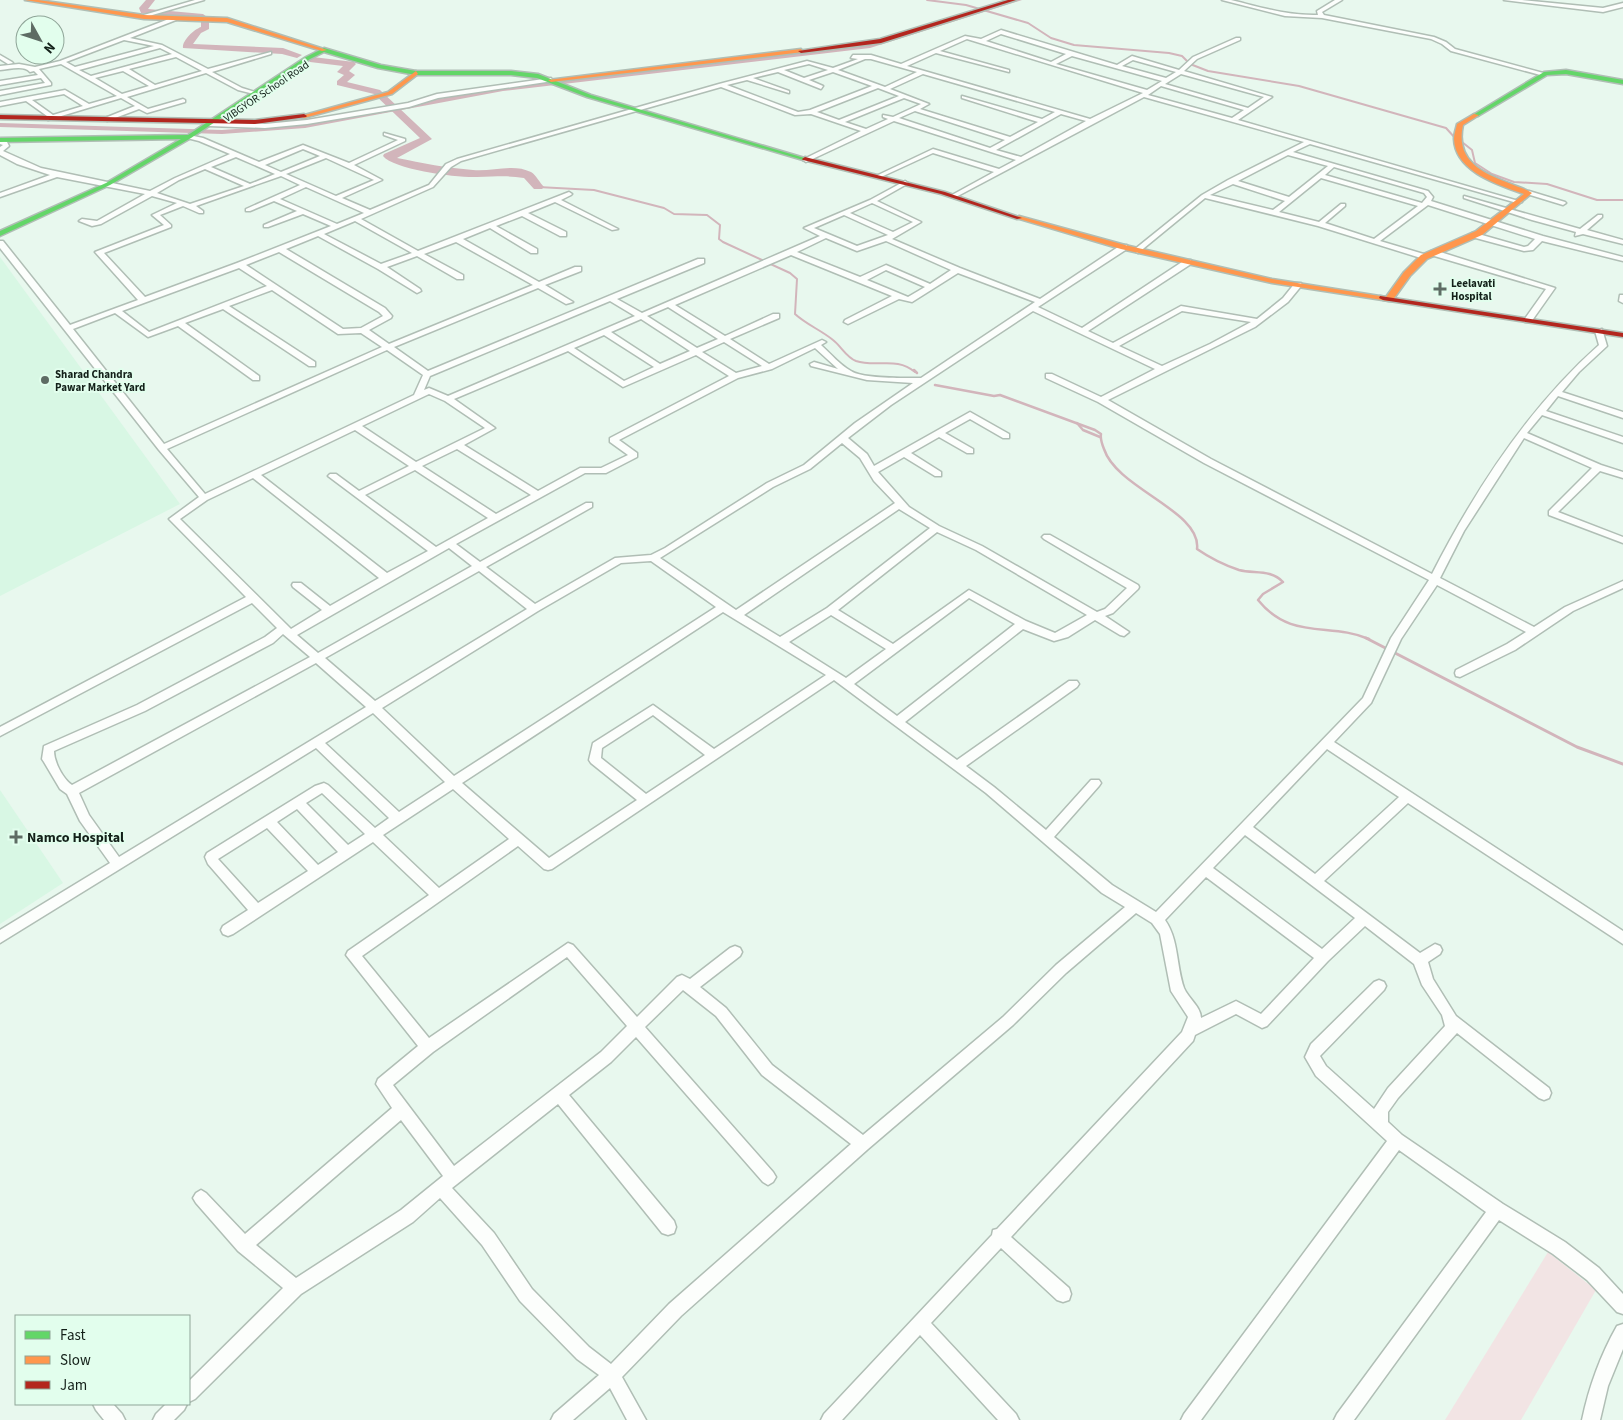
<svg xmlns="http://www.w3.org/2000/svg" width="1623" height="1420" font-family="'Source Sans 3',sans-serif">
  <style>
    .built { fill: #d8f7e4 }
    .green { fill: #f2e4e4 }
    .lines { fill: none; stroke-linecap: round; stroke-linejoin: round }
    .stream-far2 { stroke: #d2b5bb; stroke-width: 2 }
    .stream-far1 { stroke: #d2b5bb; stroke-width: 2.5 }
    .stream { stroke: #d2b5bb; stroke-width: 3 }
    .canal { fill: #d2b5bb; fill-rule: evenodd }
    .river { fill: #d2b5bb; fill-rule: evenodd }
    .street-casing { stroke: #b0beb5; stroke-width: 3 }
    .fast-casing { stroke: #b0beb5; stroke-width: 3 }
    .slow-casing { stroke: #b0beb5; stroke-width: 3 }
    .jam-casing { stroke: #b0beb5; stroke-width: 3 }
    .street { fill: #fcfefc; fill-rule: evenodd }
    .fast { fill: #63d668; fill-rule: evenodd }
    .slow { fill: #ff974d; fill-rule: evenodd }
    .jam { fill: #b3261e; fill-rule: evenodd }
    .poi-dot { fill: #5e6c64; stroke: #e2feed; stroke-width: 2 }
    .labels { text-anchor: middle; stroke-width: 4; stroke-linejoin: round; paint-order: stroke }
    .far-street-label { font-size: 11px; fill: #132019; stroke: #e2feed }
    .far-poi-label { font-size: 11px; font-weight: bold; fill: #132019; stroke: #e2feed; text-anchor: start }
    .poi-label { font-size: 14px; font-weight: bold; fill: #132019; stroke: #e2feed; text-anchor: start }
  </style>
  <rect width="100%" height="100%" fill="#e8f8ee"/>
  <g class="built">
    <path d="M0,257L180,504L0,596Z"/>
    <path d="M0,790L63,883L0,924Z"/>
  </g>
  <path class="green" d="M1548,1252L1596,1290L1521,1420H1445Z"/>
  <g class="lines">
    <g class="stream-far2">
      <path d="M927,0L966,5L1028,23L1051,38L1074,45L1169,53L1182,56L1190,64L1208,71L1299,86L1446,128L1456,139"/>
      <path d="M1462,142L1472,150L1475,163L1492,174L1514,182L1547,184L1597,200H1623"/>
      <path d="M538,187L594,190L664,208L674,214L707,215L720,225L719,239L723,242L790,273L797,279L795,314C807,325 821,330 833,340C841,346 846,357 856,361C877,368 896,356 915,372"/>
    </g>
    <g class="stream-far1">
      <path d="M914,370L917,373"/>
      <path d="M935,385L994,396L1000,395L1095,430L1101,434C1100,439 1102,444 1104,449C1117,489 1202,511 1197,549C1210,558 1224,565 1239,570C1254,574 1271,569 1283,582L1263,594L1258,600C1291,641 1330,622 1369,639"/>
      <path d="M1077,423L1083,430L1100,437"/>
    </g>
    <path class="stream" d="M1366,638L1577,747L1623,764"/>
    <path class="canal" d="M1014,0H1022L870,48L503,91L305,128L222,134L0,127V123L222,130L305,124L503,87L869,44Z"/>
    <g class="river">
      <path d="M146,0H155L148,9L203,14L207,17L203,20L141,13L139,8Z"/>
      <path d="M205,19L209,22V29L201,33L193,44L283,48L302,55L297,58L282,54L183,48C182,41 193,30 201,27V22Z"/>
      <path d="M313,57L354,62L356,64L349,71L355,75L347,82L380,90L432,139L397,158C422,163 447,168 473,170C492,172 513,163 531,172C536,175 540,183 544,187L542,189H534L524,178C507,175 495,177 477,177C459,178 394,170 383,156L384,154L420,138L374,94L337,85V81L344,75L337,72L343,66L310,62L308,60Z"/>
    </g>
    <g class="street-casing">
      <g id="street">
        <path d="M195,0H204L142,18L137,17Z"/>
        <path d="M1222,0H1231C1260,7 1288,16 1318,15L1317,11L1335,0H1342L1322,12L1324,15L1434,37L1446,42L1455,49L1547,74L1544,76L1451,51L1442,44L1431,39L1322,18L1285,16Z"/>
        <path d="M1504,0H1522L1603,8L1623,3V7L1603,12Z"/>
        <path d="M174,17L176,20L130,38L162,45L208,69L271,52V54L212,72L242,88L262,94V96L238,90L206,73L127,97L148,109L183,99L185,100V102L147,113L139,109L107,121L105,120V118L135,106L121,98L48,120L45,118L47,116L26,101L0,106V102L65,90L89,104L117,96L61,64L39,69L51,83V85L0,95V91L45,83L41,78L0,85V81L38,75L34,71L30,72C24,65 10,69 0,70V66L19,64L35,67L60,61ZM124,40L154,46L75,67L66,62ZM160,48L172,54L91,76L79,70ZM176,57L202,71L155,85L129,69ZM123,71L149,86L122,94L95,78ZM64,94L83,106L53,115L32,100Z"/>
        <path d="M1001,30L1117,65L1132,56L1179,70L1193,57L1236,38H1240V40L1197,59L1184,71L1272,97L1238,120L1522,202L1517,203L1310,144L1293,152L1428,191L1433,197L1431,201L1543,236L1623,257V261L1542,241L1533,250L1524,251L1472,237V233H1475L1524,247L1528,246L1535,239L1428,205L1380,241L1427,255L1428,257L1424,259L1318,226L1205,198L1138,253L1134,251L1135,249L1202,195L1228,180L1304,142L1144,97L954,198L951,196L952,195L994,172L933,153L881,177L876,176L933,149L999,169L1016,160L894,121L806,162L803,160L804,159L861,131L811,114L795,115L721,87L461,161L451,167L433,187L361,219L418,251L569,192L572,194L571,195L561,200L618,229L612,230L555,202L528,213L566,232V236H560L522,216L496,226L537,249V253H531L490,228L463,239L539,282L575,267H581V271L545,285L573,302L566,304L538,288L394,347L428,371L698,259H704V263L617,299L642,313L820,236L804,228L870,200L905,181L908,183L907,184L877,201L921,222L892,239L960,268L1040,299L1121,245H1127V249L1038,307L1082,328L1185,260H1191V264L1088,331L1113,343L1181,306L1257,319L1283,298L1295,283H1301L1302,285L1288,302L1255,327L1108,400L1211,459L1432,574C1475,490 1528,408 1599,345L1595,331L1602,329L1607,346L1579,372L1562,392L1623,412V418L1558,396L1546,411L1623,437V443L1542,415L1527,433L1601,465L1623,472V478L1600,471L1558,512L1623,537V543L1549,515V511L1592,468L1524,438L1464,531L1440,578L1534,627L1565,607L1623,581V588L1573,611L1515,650L1460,677L1456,676L1455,673L1456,670L1507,644L1526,632L1437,585L1401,639L1371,703L1334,742L1623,931V944L1408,803L1324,881L1420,953L1435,944L1440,946L1442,950L1440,954L1428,962L1433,979L1456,1016L1549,1088L1551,1093L1549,1098L1544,1100L1539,1098L1457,1033L1398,1098L1388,1112V1122L1402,1135L1503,1204L1565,1242L1599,1268L1623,1294V1314L1617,1312L1587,1280L1553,1254L1499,1220L1354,1420H1334L1337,1414L1486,1212L1399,1150L1201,1420H1181L1184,1414L1387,1141L1316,1076L1305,1057L1311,1044L1374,982L1379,980L1384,982L1386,986L1384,990L1320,1056L1326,1066L1374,1109L1388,1088L1445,1026L1442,1015L1422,985L1414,964L1365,926L1328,961L1267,1026L1262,1028L1236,1014L1195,1035L1193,1041L1011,1237L1069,1288L1071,1294L1069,1300L1063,1302L1057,1300L1001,1248L931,1323L1016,1414L1019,1420H998L920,1335L842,1420H821L824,1414L992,1235L993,1230L997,1229L1182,1032L1188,1017L1171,991L1160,934L1152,923L1136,913L1066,973L1013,1025L868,1149L681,1316L622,1377L646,1420H627L610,1388L573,1420H551L554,1414L599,1375L577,1359L520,1301L482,1245L440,1198L413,1222L301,1294L195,1399L189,1402V1381L283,1288L238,1251L196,1203L193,1198L196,1193L201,1190L206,1193L245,1234L392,1108L376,1084L378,1079L418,1046L346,955L348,951L429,895L373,842L233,934L228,936L223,934L221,930L223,926L248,910L208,864L205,857L207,853L315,786L324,783L328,785L375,828L389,818L316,748L0,943V930L110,863L80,821L67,794L60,789L44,762L42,759L44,746L137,705L265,637L277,628L252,603L0,736V727L246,597L169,519L199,497L159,450L0,248V241H3L70,325L138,300L95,252L164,225L152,215L177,203L152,196L101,224L92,226L79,221L82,219L97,221L145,194L57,177L0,197V193L50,175L17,164L0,155V147L3,145L0,144V140L7,142L9,146L3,151L41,168L150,191L175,178L230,154L199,141L187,138V136L189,135L203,138L259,162L303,145L349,163L398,140L384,135V133L405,139V141L354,165L382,180L342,198L370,210L429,185L446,164L457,159L719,84L807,61L833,68L858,59L851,58L853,55H871L901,64L965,36L981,39ZM1001,34L1066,54L1051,62L986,41ZM967,39L1143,93L1090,119L907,66L936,53L1009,72V70L940,51ZM1072,56L1162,81L1147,90L1056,64ZM865,59H871L917,72L885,87L838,70ZM1133,60L1176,72L1166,78L1122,66ZM809,64L828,70L804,78L784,70ZM778,72L821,89L823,86L809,80L833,72L872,86L810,110L798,112L727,85L747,80L789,93V91L753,78ZM923,74L1055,112L1042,119L962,96V98L1038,122L1010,137L920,109L929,104L890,89ZM1181,74L1264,97L1248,108L1165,84ZM1161,86L1244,110L1232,118L1148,95ZM878,88L899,96L839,120L817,112ZM904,98L921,104L893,117L883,115V117L888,119L866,129L845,122ZM915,111L1005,140L990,148L899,118ZM1061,114L1086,121L1021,157L996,150ZM303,149L320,156L281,172L265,165ZM1288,155L1328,166L1289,197L1238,181ZM236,157L275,174L250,184L211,167ZM326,158L374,180L336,196L286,174ZM1334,167L1424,193L1427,197L1422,203L1325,175ZM205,169L244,186L190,204L157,193L179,180ZM281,176L300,185L246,209V211H250L274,201L297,211L264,225V227H268L303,214L331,226L237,263L145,297L104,253L171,227V225L160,215L183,206L199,213H203V211L196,206ZM1321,178L1418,206L1374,239L1325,223L1345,206V204H1341L1319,222L1279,212ZM1233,184L1285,201L1273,210L1210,195ZM306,187L364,213L337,224L280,199ZM872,203L913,222L893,232L850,213ZM844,215L888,235L857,246L814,228ZM355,221L412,253L381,264L324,234ZM318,236L378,269L417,293L421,291L420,289L387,267L417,256L457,279H463V275L424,254L456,242L533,285L389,344L369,330L391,318L392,316L385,308L286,249ZM826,238L857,251L886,241L951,270L930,284L886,265L860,277L797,252ZM279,252L379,312L383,316L361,328L343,329L246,265ZM791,255L892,296L845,320L844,322L848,324L899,299L912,302L958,273L1035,302L921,378C905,378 863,379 851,371C840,365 831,354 821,345L826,342L822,340L769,364L730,339L779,318V314H773L725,336L675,305ZM239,268L267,286L149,332L122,311ZM886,270L925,287L908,297L867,280ZM272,290L338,334L361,333L382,347L164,444L73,329L115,313L148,337L178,326L253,380H259V376L185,323L223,309L309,366H315V362L229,306ZM610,301L635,316L448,396L429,388L424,390L430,376ZM668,307L718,339L697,348L647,316ZM1033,311L1155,369L1101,397L1052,374H1046V378L1098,402L1204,463L1429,580L1391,638L1363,698L1156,912L1112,885L1054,837L1099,786L1101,783L1099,780H1091L1046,830L994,787L966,766L1077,687L1079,684L1077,681H1069L957,760L905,722L1023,629L1054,641L1068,637L1095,620L1120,635L1124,636L1129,632L1105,616L1113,613L1138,589L1139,587L1138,585L1050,535H1044L1042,537L1044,539L1127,588L1105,609L1097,612L982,546L939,526L909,507L878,472L904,457L935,476H941V472L911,453L939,437L967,453H973V449L945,433L970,419L1003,438H1009V434L970,412L874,466L867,454L848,438L891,405ZM1182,311L1251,322L1210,344L1162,366L1119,346ZM641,319L690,351L660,364L611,332ZM604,335L654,367L624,381L574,348ZM724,342L762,366L736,373L702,352ZM815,348L838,369L814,362L810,364L811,366L867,380L913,383L855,423L804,465L767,483L665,548L651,555L615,558L535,604L486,567L592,507V503H586L480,562L456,544L585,473H606L637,457V453L619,440L738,378L772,369ZM387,350L423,375L414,395L205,494L167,449ZM568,351L623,387L696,355L729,376L610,438V442L628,455L601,468H580L538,491L464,445L495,428L454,399ZM429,394L445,401L485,428L416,462L362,426ZM355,430L409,466L359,491L336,474H330L328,476L428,551L387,573L261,475ZM842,443L860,458L874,481L895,503L736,610L660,558L773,487L810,469ZM457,449L531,495L496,514L422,466ZM415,470L488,518L436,547L365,495ZM253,478L379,578L330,606L301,583H293L292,585L293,587L322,610L291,629L180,519L207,500ZM899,509L930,528L827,608L780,637L744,615ZM937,532L976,550L1087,615L1055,633L1026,621L969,590L893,644L838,610ZM449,548L472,566L318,653L297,635ZM651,561L716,607L454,776L382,708L538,611L621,563ZM479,571L527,609L375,701L325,658ZM969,598L1015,624L897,716L854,684ZM723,612L826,675L714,749L653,705L593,743L589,760L591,763L637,800L549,858L462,783ZM831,615L886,649L846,678L789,642ZM283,634L310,657L72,785C63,779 54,762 54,751L145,711L273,643ZM316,663L366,707L119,857L89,815L79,793ZM834,680L986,793L1102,893L1125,907L1056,965L1003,1017L863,1135L772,1065L726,1008L700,987L740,956L742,952L740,948L735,946L730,948L690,979L682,975L677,977L637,1017L573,945L568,943L429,1038L362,956L518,846L544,869L548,870L552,869ZM373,713L445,782L399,812L325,743ZM653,715L705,755L646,794L601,758L602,748ZM1327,749L1399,797L1315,874L1253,827ZM453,789L509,839L439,888L383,835ZM322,793L365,834L348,845L306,803ZM297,809L338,852L318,865L277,822ZM267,828L308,871L258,903L218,859ZM1245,835L1355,918L1322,949L1213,868ZM1206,877L1314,958L1261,1014L1236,1001L1201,1018C1201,1007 1188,998 1184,988C1176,965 1179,940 1165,920ZM567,957L627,1026L601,1052L454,1166L393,1085L433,1052ZM683,990L716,1016L762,1075L851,1144L669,1304L611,1364L589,1347L532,1289L494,1233L452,1188L558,1104L662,1233L668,1235L674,1233L676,1227L674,1221L569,1095L611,1062L636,1037L763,1182L768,1185L773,1182L776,1177L773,1172L645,1027ZM401,1120L443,1176L401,1210L296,1278L256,1245Z"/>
        <path d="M0,55L12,62L13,63L8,64L0,59Z"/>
        <path d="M551,78L553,81L438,98L409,107L307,124L265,128L209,126L206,124L209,122L265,124L307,120L408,103L437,94Z"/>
        <path d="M1529,191L1565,202L1566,203L1563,205L1527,194L1526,193Z"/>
        <path d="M1464,196L1580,229L1598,215H1602V217L1587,230L1623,240V244L1583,234L1575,236L1576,232L1532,220L1464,198Z"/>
        <path d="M1431,251H1437L1555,288L1531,322H1525L1524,320L1546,289L1431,255Z"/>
        <path d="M1620,295H1623V303L1619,301Z"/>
        <path d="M1623,1324V1349L1608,1386L1600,1420H1582C1589,1387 1600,1356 1617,1326Z"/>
        <path d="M93,1404H113L122,1414L125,1420H104L96,1410Z"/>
        <path d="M166,1404H187L184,1410L174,1420H153L156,1414Z"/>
      </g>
    </g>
    <g class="fast-casing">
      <g id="fast">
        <path d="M324,48L381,65L416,71H511L538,74L591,95L808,159L803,160L587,97L537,78L511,75H416L378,68L324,52L310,59L191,138L110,185L0,236V231L106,183L181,139L0,142V138L188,135L306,57Z"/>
        <path d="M1566,70L1623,80V84L1566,74L1547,75L1478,116L1473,115L1544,72Z"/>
      </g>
    </g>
    <g class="slow-casing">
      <g id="slow">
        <path d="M25,0H38L144,15L227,18L327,50L322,51L227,22L144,19Z"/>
        <path d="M801,49L803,52L551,82L548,80Z"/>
        <path d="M416,71L418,74L392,94L304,118L301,116L388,92Z"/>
        <path d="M1474,114L1479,115L1463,125C1455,161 1482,173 1511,184C1518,187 1526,189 1532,193L1482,235L1427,259L1410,276L1392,301H1389L1272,283L1121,249L1016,218L1019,216L1125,245L1272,279L1386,297L1404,272L1421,255L1476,231L1524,194C1499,185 1455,172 1454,139C1454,134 1456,129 1457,124Z"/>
      </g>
    </g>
    <g class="jam-casing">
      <g id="jam">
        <path d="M1008,0H1016L881,43L801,53L798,51L880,39Z"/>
        <path d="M304,114L307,116L306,117L255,124L0,119V115L255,120Z"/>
        <path d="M805,157L945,192L1022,218L1017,219L941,194L803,160L802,159Z"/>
        <path d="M1380,296L1623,333V337L1383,300L1379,298Z"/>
      </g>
    </g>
    <use href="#street" class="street"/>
    <use href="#fast" class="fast"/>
    <use href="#slow" class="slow"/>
    <use href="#jam" class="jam"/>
  </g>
  <g class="poi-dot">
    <path d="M1437.5 281.5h5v5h5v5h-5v5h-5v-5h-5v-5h5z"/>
    <circle cx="45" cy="380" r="5"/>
    <path d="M13.5 829.5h5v5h5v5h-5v5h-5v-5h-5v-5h5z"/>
  </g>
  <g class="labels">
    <g class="far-street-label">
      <text transform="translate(266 91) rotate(-34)" y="4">VIBGYOR School Road</text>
    </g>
    <g class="far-poi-label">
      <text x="1451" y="287">Leelavati<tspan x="1451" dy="13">Hospital</tspan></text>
      <text x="55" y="378">Sharad Chandra<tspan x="55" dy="13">Pawar Market Yard</tspan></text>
    </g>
    <g class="poi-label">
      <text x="27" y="842">Namco Hospital</text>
    </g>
  </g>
  <rect x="15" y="1315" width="175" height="90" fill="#e2feed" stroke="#8fa598"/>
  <rect x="25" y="1331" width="25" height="8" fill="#63d668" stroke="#8fa598"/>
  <text x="60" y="1340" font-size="15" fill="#132019">Fast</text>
  <rect x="25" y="1356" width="25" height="8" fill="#ff974d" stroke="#8fa598"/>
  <text x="60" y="1365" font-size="15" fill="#132019">Slow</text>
  <rect x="25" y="1381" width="25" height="8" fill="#b3261e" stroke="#8fa598"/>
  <text x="60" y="1390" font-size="15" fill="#132019">Jam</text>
  <g transform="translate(40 40) rotate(130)"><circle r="24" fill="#e2feed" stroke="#8fa598"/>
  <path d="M0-4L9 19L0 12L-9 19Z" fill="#5e6c64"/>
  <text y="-8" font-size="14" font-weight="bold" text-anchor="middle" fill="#132019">N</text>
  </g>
</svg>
